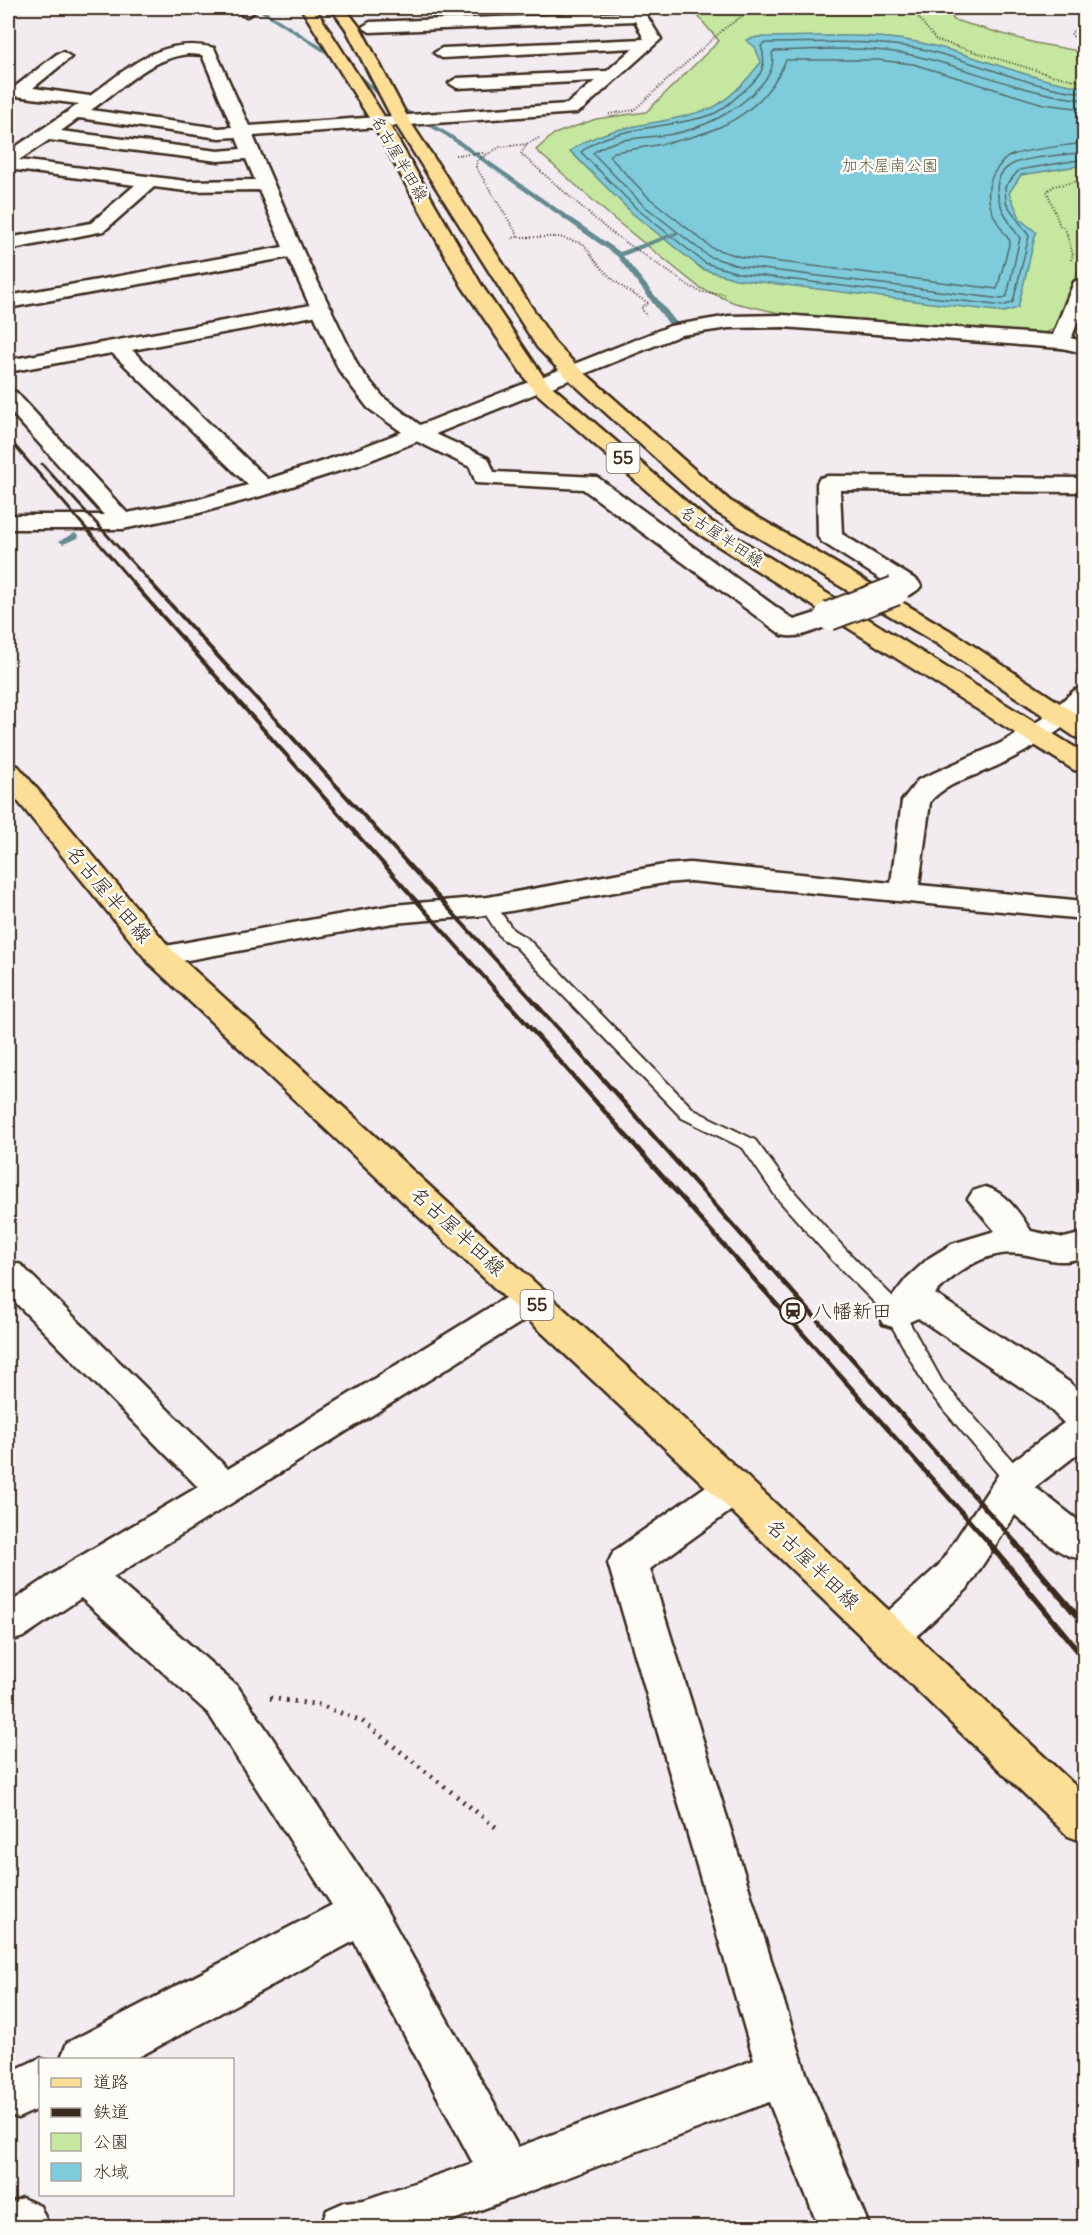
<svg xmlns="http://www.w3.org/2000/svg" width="1092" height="2235" font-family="Delius,'Klee One',sans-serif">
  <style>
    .green { fill: #c5e7a0; stroke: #80885f; stroke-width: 1.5 }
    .water { fill: #7dcbdb; stroke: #638b8f; stroke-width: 1.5 }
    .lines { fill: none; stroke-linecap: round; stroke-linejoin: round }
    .shore { stroke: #556a6a; stroke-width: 1.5 }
    .stream { fill: #638b8f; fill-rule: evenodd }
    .lane-casing { stroke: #3b2a1e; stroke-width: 4 }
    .street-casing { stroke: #3b2a1e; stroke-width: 5 }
    .secondary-casing { stroke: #3b2a1e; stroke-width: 5 }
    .primary-casing { stroke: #3b2a1e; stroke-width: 5 }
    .path-far1 { stroke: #3b2a1e; stroke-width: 2; stroke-dasharray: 1 2; stroke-linecap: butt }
    .path { stroke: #3b2a1e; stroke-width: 5; stroke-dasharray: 2 6; stroke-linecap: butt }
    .lane { fill: #fdfcf7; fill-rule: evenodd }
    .street { fill: #fdfcf7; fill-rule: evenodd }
    .secondary { fill: #fdfcf7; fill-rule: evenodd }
    .primary { fill: #fcde96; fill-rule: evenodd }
    .rail-far3 { stroke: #3b2a1e; stroke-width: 3 }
    .rail-far2 { stroke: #3b2a1e; stroke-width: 4 }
    .rail-far1 { stroke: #3b2a1e; stroke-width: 4.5 }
    .rail { stroke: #3b2a1e; stroke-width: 6 }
    .street-bridge-casing { stroke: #3b2a1e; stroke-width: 32; stroke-linecap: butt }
    .street-bridge { stroke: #fdfcf7; stroke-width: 28 }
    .labels { text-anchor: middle; stroke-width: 5; stroke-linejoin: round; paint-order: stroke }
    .far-street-label { font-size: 16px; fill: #3b2a1e; stroke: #fdfcf7 }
    .far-park-label { font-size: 16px; fill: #5e593e; stroke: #fdfcf7 }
    .shield { fill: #fdfcf7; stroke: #75695f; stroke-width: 1.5 }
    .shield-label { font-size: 18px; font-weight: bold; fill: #3b2a1e }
    .street-label { font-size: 20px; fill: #3b2a1e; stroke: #fdfcf7 }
    .poi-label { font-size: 20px; fill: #3b2a1e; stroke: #fdfcf7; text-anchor: start }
  </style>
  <rect width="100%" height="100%" fill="#f2ebf0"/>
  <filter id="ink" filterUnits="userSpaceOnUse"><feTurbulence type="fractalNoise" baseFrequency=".0167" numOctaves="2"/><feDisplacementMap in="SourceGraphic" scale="12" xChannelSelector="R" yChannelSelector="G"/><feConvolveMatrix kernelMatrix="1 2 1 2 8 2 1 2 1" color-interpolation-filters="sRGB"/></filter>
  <g filter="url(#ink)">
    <path class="green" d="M691,8H946L954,20L1035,43L1084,52V198L1076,210L1084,239V256L1055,329L1036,336L784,314L735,303L700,288L614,219L536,150L554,134L596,119L646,112L719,41Z"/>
    <path class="water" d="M757,37C809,37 865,32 917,42C974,53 1026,80 1084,87V165L1021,175L1009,193L1021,220L1036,232L1018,308L1004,312L736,279L702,269L633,214L570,151C607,124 650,127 692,114C699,112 708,110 714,107C733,96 748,79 761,62L755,47L746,40Z"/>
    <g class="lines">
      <g class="shore">
        <path d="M1084,93C1025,87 973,59 916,48C866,39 814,43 764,43L761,46C768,66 761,76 746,89C735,98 725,109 713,114C674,129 610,125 581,152L637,209L705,263L738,273L1003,306L1013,302L1029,236L1006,203L1005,187L1019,170L1084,159"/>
        <path d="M1084,100C1025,94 973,69 916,56C870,45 822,50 775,51L772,53C775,67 769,76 760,86C737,112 702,129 668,135C643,138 614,137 593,153L642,204L708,256L739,266L1002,299L1007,296L1020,238C1005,218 980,179 1015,163C1029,157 1067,155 1084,152"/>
        <path d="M1084,109L1043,104L913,64L878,60H786C755,133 683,141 614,152L609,156L648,197L712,248L741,257L997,289L1010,241C995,221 980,198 994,173C998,167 1003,159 1010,156C1025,149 1066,146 1084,143"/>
      </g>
      <g class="stream">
        <path d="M255,8H261L332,53L393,102L450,134L620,252L675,232H679V234L623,256L677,323V327H671L617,256L446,136L389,104L328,55Z"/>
        <path d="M75,533L79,536L78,538L63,544L59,541Z"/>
      </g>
      <g class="lane-casing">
        <path id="lane" d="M488,901L494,903L513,930L528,939L694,1110L755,1140L791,1188L845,1249L898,1302L942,1381L1024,1474L1027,1480L1024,1486L1016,1488L1008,1486L928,1391L884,1312L831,1259L777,1198L743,1148L682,1118L516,947L501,938L480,906Z"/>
      </g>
      <g class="street-casing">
        <g id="street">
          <path d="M237,8H251L254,12L247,16L242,15Z"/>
          <path d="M628,8H642L661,39L583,109L576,113L253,136L303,251L301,255L8,308V296L283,247L259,190L186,191L154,187L104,231L8,250V238L91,223L135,185L8,169V152L79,104L8,95V85L16,86L57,54L63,52L71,57L33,88L90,96C128,68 162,35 214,48L249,126L567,104L595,81L457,88L449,83L457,78L607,71L633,48L442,58L434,53L442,48L644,39L635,21L370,32L362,27L370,22L630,12ZM188,54L202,55L232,127L219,128L91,110C123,88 148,59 188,54ZM79,118L219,138L236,137L241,149L218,151L61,131ZM49,140L218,161L246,159L255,180L186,181L19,160Z"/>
          <path d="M322,303L329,305L332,309L329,313L132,350L272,483L275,488L272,493L199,513L123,529H8V515H104L8,409V391L16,392L127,513L196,500L248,485L112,353L8,372V360Z"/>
          <path d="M1060,336L1084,341V353L1053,346L1050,342L1053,338Z"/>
          <path d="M418,426L488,458L494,472L597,477L794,620L829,609L838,611L841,616L838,621C821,628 800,640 782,635L583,489L476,483L470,467L410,438L407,433L410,428Z"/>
          <path d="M828,476L1084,478V492L840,490L842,534L918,581L921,586C914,596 898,599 886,596L883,591L890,585L822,542L818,537L817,483L820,478Z"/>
          <path d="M1084,688V710C1059,733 1030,750 999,765C976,776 945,783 930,802L919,885L1084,901V919L690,881L664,883L488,915L393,923L160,965L149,963L145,956L149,949L160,947L393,905L488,897L664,865L690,863L891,883L902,801L918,780L1001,743L1040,720L1075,690Z"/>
          <path d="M985,1187C1007,1193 1019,1213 1031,1231L1064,1238L1084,1233V1257C1056,1266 1048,1258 1021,1254C987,1249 957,1271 935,1294L1069,1382L1084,1396V1449L1035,1487L1084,1525V1557C1065,1564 1030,1527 1015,1515L967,1589L904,1648L889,1653L874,1648L868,1636L874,1624L939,1565L1002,1469L1064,1423L1043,1402L918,1318L896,1328L883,1324L878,1315L907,1278L929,1258L952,1244L995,1231L968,1199L973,1191Z"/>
          <path d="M8,1261L21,1265L228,1469L518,1290L531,1286L544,1290L549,1299L544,1308L113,1577L238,1687L379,1897L518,2147L754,2060L608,1563L614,1551L719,1477L733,1473L747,1477L753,1488L747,1499L650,1569L806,2073L870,2228H819L769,2102L432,2228H320L327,2210L345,2202L364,2200L473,2163L354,1941L133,2060H60L67,2043L332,1905L208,1713L81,1598L23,1637L8,1642V1604L69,1563L198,1487L8,1295Z"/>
          <path d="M40,2058L44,2060H40V2108L18,2118L8,2114V2073Z"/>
          <path d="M22,2198L40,2206L48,2224L46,2228H8V2204Z"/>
        </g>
      </g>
      <g class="secondary-casing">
        <path id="secondary" d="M294,245L303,251L359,368L384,398L420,425L670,326L729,316L783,315L1053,335L1074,282L1084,276V305L1070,342L1067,346L1060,348L783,327L729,328L681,335L361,464L264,495L256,493L253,488L256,483L345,454L402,432L368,408L339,370L285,251Z"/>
      </g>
      <g class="primary-casing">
        <g id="primary">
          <path d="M301,8H315L387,121L482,286L547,382L704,517L1084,753V772L1074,770L688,527L533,390L462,286L371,121Z"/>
          <path d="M331,8H345L361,29L409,120L555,343L578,367L730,501L954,633L1084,719V739L1075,737L936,643L714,511L564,375L537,347L393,120L346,29Z"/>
          <path d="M8,764L18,766L171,949L747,1477L1084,1794V1842L1068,1836L719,1499L149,963L8,789Z"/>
        </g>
      </g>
      <g class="path-far1">
        <path d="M911,8L936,40L1051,75L1084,82"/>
        <path d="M1084,21L1071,33L1074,38L1084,41"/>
        <path d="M609,114L634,110L725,28L754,8"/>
        <path d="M539,138L527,144L521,154L608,230L688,285L700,292L725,294"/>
        <path d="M455,155L483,153"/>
        <path d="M519,237H559L584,244C601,272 620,288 649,303L641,307L646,316"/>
        <path d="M511,238L519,237L476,167L477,160L500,147L527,144"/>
        <path d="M1071,260L1073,255L1065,228L1060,226L1047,191L1054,186L1084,180"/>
      </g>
      <path class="path" d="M270,1698L320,1705L362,1721L498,1829"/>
      <use href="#lane" class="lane"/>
      <use href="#street" class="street"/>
      <use href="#secondary" class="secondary"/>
      <use href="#primary" class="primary"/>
      <g class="rail-far3">
        <path d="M8,438L134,584"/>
        <path d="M42,464L152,584"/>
      </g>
      <g class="rail-far2">
        <path d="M133,583L509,1005"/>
        <path d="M151,583L537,1005"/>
      </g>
      <g class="rail-far1">
        <path d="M508,1003L990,1544"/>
        <path d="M535,1003L1017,1544"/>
      </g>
      <g class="rail">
        <path d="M989,1543L1084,1658"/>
        <path d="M1015,1543L1084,1624"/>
      </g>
      <g class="street-bridge-casing">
        <path id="street-bridge" d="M829,616L895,591"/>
      </g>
      <use href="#street-bridge" class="street-bridge"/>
    </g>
  </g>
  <defs>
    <g id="station-ring" transform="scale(1.35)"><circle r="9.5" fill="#fdfcf7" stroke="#3b2a1e" stroke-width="1.5"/><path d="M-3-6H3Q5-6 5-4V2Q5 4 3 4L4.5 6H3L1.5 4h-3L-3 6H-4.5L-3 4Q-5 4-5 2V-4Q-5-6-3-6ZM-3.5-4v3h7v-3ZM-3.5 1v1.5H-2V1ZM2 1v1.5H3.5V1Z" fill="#3b2a1e"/></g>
  </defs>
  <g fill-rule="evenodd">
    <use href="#station-ring" x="793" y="1311"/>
  </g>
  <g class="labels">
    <g class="far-street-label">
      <text transform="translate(400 158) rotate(60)" y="6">名古屋半田線</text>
      <text transform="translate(722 536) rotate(34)" y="6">名古屋半田線</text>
    </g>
    <g class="far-park-label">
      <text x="890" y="171">加木屋南公園</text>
    </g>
    <g class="shield">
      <rect x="606.5" y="443" width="33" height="30" rx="4.5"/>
      <rect x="520.5" y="1290" width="33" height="30" rx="4.5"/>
    </g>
    <g class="shield-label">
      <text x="623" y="464">55</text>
      <text x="537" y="1311">55</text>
    </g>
    <g class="street-label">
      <text transform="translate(109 894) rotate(50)" y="7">名古屋半田線</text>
      <text transform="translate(458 1231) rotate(43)" y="7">名古屋半田線</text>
      <text transform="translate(813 1564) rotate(44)" y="7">名古屋半田線</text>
    </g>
    <g class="poi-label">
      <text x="812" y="1318">八幡新田</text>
    </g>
  </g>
  <rect width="1092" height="2235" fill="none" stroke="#fdfcf7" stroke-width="30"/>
  <rect x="15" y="15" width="1062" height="2205" fill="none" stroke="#3b2a1e" stroke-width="2" filter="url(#ink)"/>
  <rect x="39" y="2058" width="195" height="138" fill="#fdfcf7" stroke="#afa8a0" stroke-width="1.5"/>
  <rect x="51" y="2078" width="30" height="9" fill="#fcde96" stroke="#afa8a0" stroke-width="1.5"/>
  <text x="93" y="2088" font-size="18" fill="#3b2a1e">道路</text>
  <rect x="51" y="2108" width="30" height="9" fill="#3b2a1e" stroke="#afa8a0" stroke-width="1.5"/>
  <text x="93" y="2118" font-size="18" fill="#3b2a1e">鉄道</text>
  <rect x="51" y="2133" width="30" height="18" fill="#c5e7a0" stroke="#afa8a0" stroke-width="1.5"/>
  <text x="93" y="2148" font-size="18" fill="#3b2a1e">公園</text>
  <rect x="51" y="2163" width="30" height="18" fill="#7dcbdb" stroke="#afa8a0" stroke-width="1.5"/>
  <text x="93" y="2178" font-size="18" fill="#3b2a1e">水域</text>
</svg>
